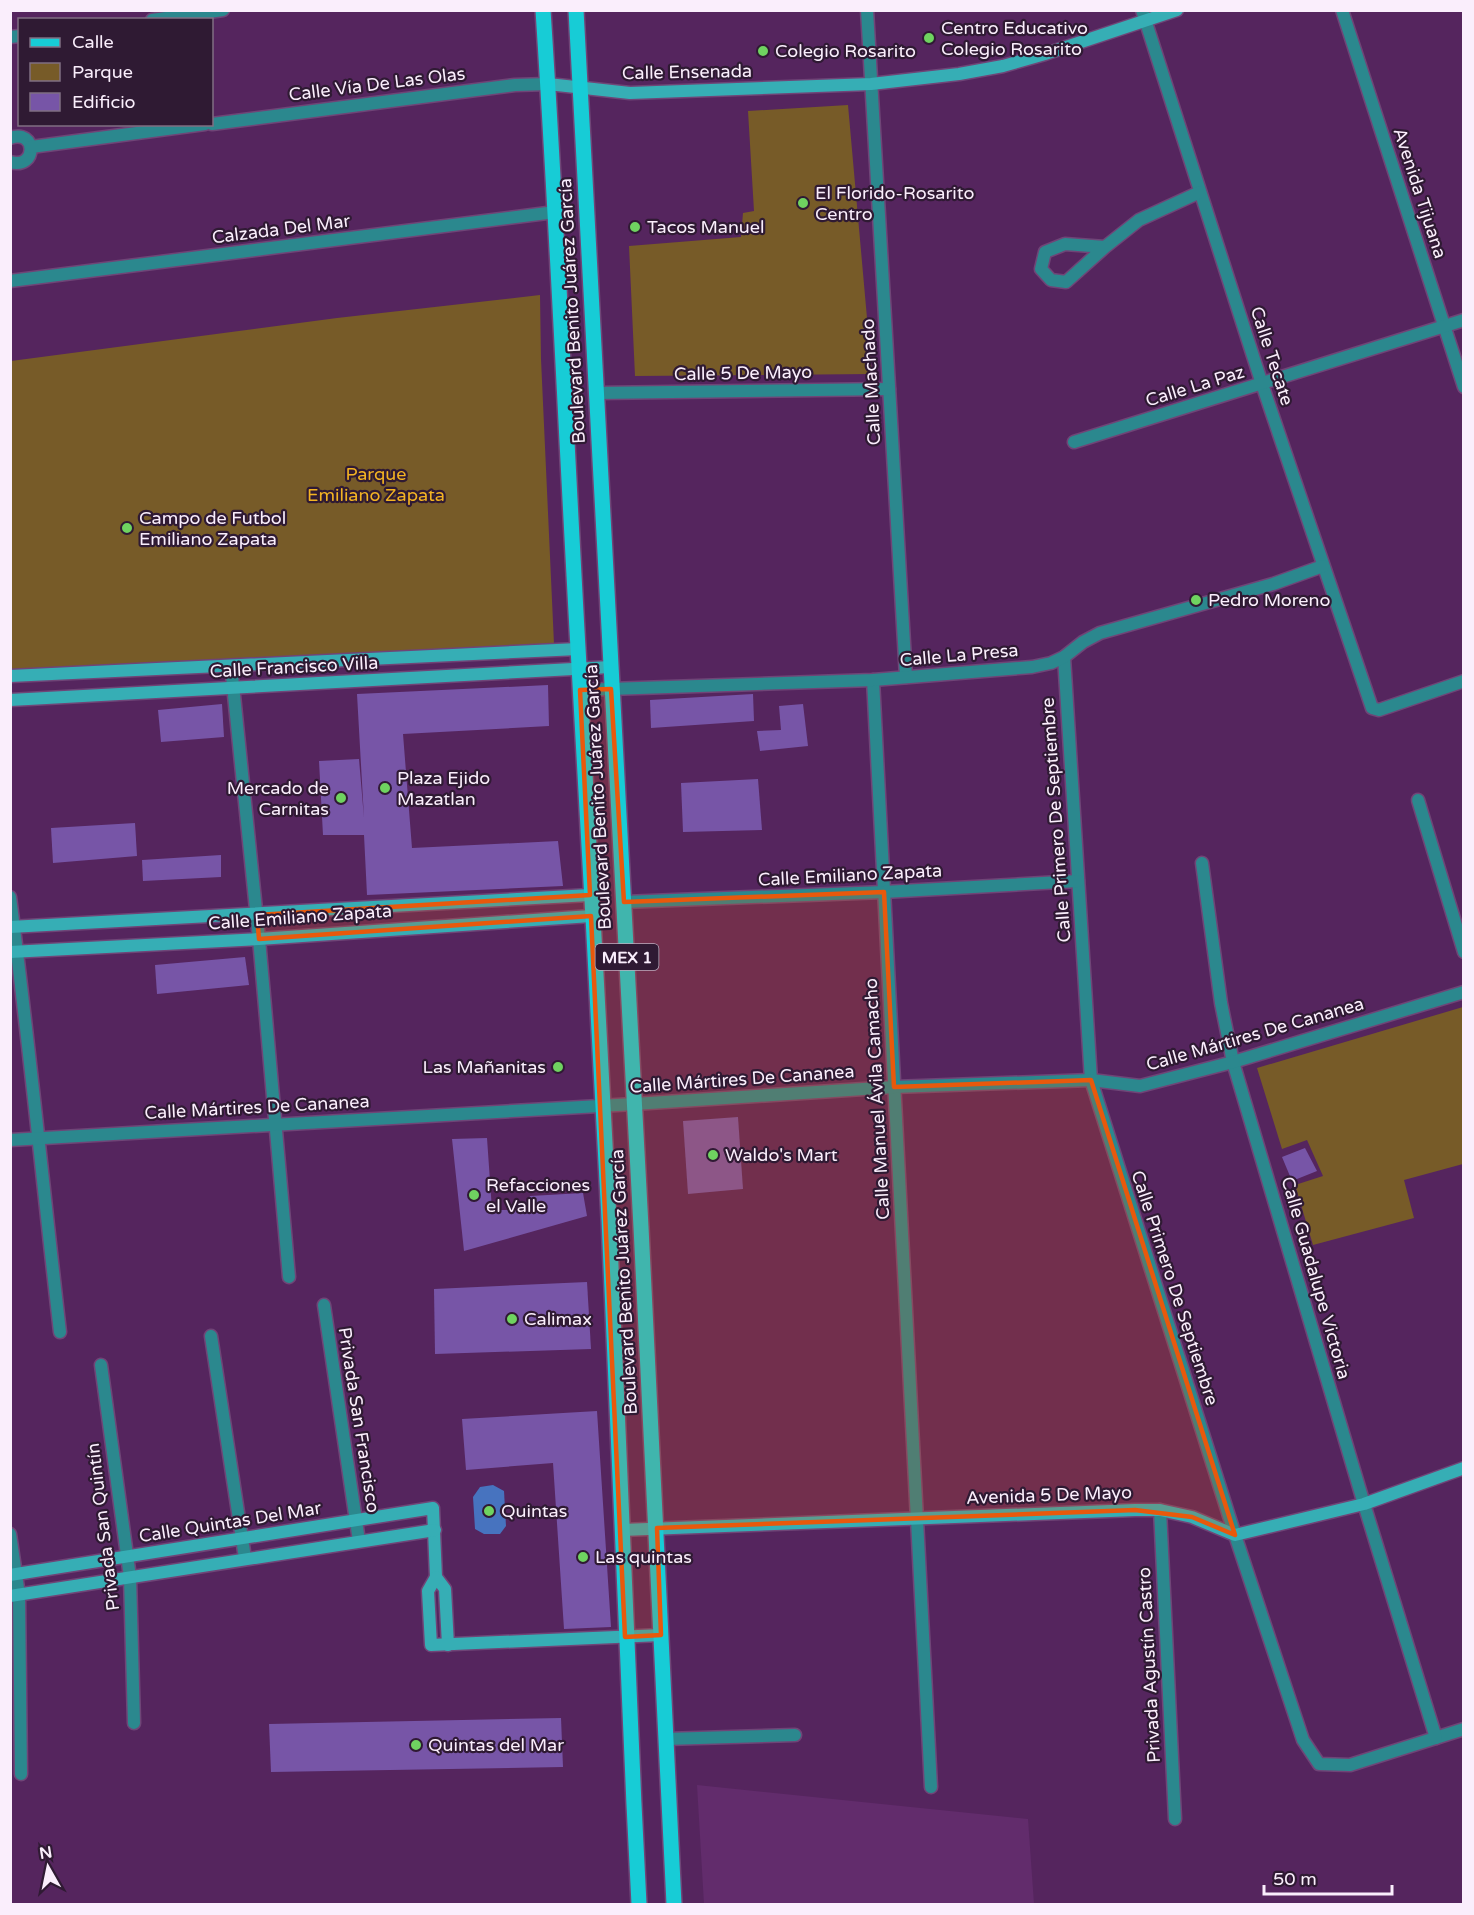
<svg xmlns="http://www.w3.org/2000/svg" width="1474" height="1915" font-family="'Varela Round',sans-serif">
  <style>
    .built { fill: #622c6c }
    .green { fill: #775b28 }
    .water { fill: #4773bf }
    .building { fill: #7755a7 }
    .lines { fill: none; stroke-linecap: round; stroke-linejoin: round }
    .street-casing { stroke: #6f4577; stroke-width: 15 }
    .secondary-casing { stroke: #6f4577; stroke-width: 15 }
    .primary-casing { stroke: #6f4577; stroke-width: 18 }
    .street { stroke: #2b888e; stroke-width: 12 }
    .secondary { stroke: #36aeb5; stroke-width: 12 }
    .primary { stroke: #17ccd6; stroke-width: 15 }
    .marked { fill: #e8590c; fill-opacity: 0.2; stroke: #e8590c; stroke-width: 4.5; stroke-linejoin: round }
    .poi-dot { fill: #6fd360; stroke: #2f1a33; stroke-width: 2 }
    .labels { text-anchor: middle; stroke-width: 4.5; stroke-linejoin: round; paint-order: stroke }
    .shield { fill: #2f1a33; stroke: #bdaec0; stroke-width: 1.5 }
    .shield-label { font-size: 16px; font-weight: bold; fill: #faeefc }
    .poi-label { font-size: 18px; fill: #faeefc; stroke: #2f1a33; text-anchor: start }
    .street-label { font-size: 18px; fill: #faeefc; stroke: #2f1a33 }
    .park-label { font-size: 18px; fill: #f3b323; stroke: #2f1a33 }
  </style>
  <rect width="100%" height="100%" fill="#55255e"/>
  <path class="built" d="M697,1785L1028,1819L1034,1904H704Z"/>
  <g class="green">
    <path d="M848,105L872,374L635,376L629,246L741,237L743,213L754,211L748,111Z"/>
    <path d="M540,295L541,359L554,644L11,675V361L337,318Z"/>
    <path d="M1463,1007V1164L1404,1180L1414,1218L1313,1245L1295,1185L1323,1176L1307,1140L1282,1149L1257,1068Z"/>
  </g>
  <path class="water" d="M493,1485L504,1491L506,1526L500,1534H484L475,1529L473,1497L480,1487Z"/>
  <g class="building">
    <path d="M548,685L549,726L403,734L412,848L558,841L563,886L367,895L364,835H323L319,761L359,759L364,818L357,694Z"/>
    <path d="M753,694L754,721L651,728L650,700Z"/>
    <path d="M222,704L224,737L161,742L158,710Z"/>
    <path d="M803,704L808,746L760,751L757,731L781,730L779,706Z"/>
    <path d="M758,779L762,830L683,832L681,783Z"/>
    <path d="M135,823L137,856L53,863L51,828Z"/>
    <path d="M221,855V877L143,881L142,860Z"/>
    <path d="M245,957L249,985L157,994L155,965Z"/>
    <path d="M738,1117L743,1189L688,1194L683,1121Z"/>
    <path d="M487,1138L492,1210H521L530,1196L583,1193L587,1216L464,1251L452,1139Z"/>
    <path d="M1305,1148L1317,1171L1292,1181L1282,1157Z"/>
    <path d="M587,1282L591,1349L435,1354L434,1289Z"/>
    <path d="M597,1411L611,1627L564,1629L553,1463L466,1470L462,1419Z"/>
    <path d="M561,1718L563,1767L271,1772L269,1724Z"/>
  </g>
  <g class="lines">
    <g class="street-casing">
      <g id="street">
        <path d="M867,10L906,677"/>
        <path d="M1142,10L1262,384L1372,708L1379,710L1464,681"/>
        <path d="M1342,10L1464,387"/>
        <path d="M152,20L223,10"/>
        <path d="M10,37L20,36"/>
        <path d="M212,124L515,85L548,84"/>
        <path d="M10,138C37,128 38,170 10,162"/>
        <path d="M31,147L205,124"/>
        <path d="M1105,247L1065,244L1045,252L1041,269L1051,280L1066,282L1105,247L1139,220L1200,192"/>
        <path d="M10,281L555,212"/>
        <path d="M597,393L889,389"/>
        <path d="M1074,442L1464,320"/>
        <path d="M1064,657L1091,1080L1235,1535L1303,1740L1319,1764L1350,1765L1464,1729"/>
        <path d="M231,666L259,939L289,1277"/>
        <path d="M873,680L931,1787"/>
        <path d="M580,690L873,680L1032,667L1051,663L1064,657L1083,642L1100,633L1273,584L1323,566"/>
        <path d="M1418,800L1464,952"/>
        <path d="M1202,863L1221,1003L1233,1062L1364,1504L1436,1738"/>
        <path d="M10,897C29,1041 43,1187 60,1332"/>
        <path d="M624,902L884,892L1078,881"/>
        <path d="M10,1140L634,1104L894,1087L1091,1080L1140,1086L1233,1062L1464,992"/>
        <path d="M324,1305L359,1541"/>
        <path d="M211,1336L245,1558"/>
        <path d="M101,1365L130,1577L134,1723"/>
        <path d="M1160,1510L1175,1819"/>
        <path d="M10,1534L19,1595L21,1774"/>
        <path d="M666,1739L795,1735"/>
      </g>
    </g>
    <g class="secondary-casing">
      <g id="secondary">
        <path d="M548,84L630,93L871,84L959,74L1003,66L1045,54L1177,10"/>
        <path d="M10,676L578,649"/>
        <path d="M10,700L610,667"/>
        <path d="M10,927L590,895"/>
        <path d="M10,952L259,939L591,916"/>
        <path d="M622,1530L1135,1510H1160L1192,1517L1235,1535L1364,1504L1464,1468"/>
        <path d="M10,1575L433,1508L436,1577L445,1589L448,1645"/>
        <path d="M436,1577L428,1591L431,1645L661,1635"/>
        <path d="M10,1596L435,1530"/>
      </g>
    </g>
    <g class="primary-casing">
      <g id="primary">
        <path d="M543,10C557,223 566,436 578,648C588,838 600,1029 609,1219C619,1448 627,1676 639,1904"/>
        <path d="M576,10L641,1227L674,1904"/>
      </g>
    </g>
    <use href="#street" class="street"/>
    <use href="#secondary" class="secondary"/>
    <use href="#primary" class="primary"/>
  </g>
  <path class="marked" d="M611,689L624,902L884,892L894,1087L1091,1080L1235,1535L1192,1517L1135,1510L657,1528L661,1635L625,1637L591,916L259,939L257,915L590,895L580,690Z"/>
  <g class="poi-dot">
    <circle cx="929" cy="38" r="6"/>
    <circle cx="763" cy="51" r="6"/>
    <circle cx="803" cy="203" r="6"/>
    <circle cx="635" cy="227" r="6"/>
    <circle cx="127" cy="528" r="6"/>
    <circle cx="1196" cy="600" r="6"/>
    <circle cx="385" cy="788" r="6"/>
    <circle cx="341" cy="798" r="6"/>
    <circle cx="558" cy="1067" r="6"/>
    <circle cx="713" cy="1155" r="6"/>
    <circle cx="474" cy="1195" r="6"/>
    <circle cx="512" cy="1319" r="6"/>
    <circle cx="489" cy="1511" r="6"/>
    <circle cx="583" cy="1557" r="6"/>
    <circle cx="416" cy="1745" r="6"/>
  </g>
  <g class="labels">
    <rect class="shield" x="595.5" y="944" width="63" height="26" rx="4.5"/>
    <g class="shield-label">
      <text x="627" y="963">MEX 1</text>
    </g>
    <g class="poi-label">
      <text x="941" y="34">Centro Educativo<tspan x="941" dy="21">Colegio Rosarito</tspan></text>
      <text x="775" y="57">Colegio Rosarito</text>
      <text x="815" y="199">El Florido-Rosarito<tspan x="815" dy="21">Centro</tspan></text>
      <text x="647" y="233">Tacos Manuel</text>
      <text x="139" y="524">Campo de Futbol<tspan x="139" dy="21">Emiliano Zapata</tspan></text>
      <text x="1208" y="606">Pedro Moreno</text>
      <text x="397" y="784">Plaza Ejido<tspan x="397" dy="21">Mazatlan</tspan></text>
      <text x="329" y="794" text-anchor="end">Mercado de<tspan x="329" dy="21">Carnitas</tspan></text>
      <text x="546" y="1073" text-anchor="end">Las Mañanitas</text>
      <text x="725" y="1161">Waldo's Mart</text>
      <text x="486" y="1191">Refacciones<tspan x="486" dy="21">el Valle</tspan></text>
      <text x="524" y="1325">Calimax</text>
      <text x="501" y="1517">Quintas</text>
      <text x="595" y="1563">Las quintas</text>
      <text x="428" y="1751">Quintas del Mar</text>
    </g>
    <g class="street-label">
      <text transform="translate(687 72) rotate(-1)" y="6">Calle Ensenada</text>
      <text transform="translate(377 84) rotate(-7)" y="6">Calle Vía De Las Olas</text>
      <text transform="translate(1420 193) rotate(72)" y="6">Avenida Tijuana</text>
      <text transform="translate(281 229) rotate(-7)" y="6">Calzada Del Mar</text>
      <text transform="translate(572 311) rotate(-93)" y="6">Boulevard Benito Juárez García</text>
      <text transform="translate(1272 356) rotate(72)" y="6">Calle Tecate</text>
      <text transform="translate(743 373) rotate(-1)" y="6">Calle 5 De Mayo</text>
      <text transform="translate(871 382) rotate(-93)" y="6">Calle Machado</text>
      <text transform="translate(1195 386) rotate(-17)" y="6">Calle La Paz</text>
      <text transform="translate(959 655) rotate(-5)" y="6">Calle La Presa</text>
      <text transform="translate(294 667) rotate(-3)" y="6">Calle Francisco Villa</text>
      <text transform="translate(598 797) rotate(-93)" y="6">Boulevard Benito Juárez García</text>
      <text transform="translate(1056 820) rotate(-94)" y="6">Calle Primero De Septiembre</text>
      <text transform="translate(850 875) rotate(-3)" y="6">Calle Emiliano Zapata</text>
      <text transform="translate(300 917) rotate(-4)" y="6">Calle Emiliano Zapata</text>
      <text transform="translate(1255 1034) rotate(-16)" y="6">Calle Mártires De Cananea</text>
      <text transform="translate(742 1079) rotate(-4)" y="6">Calle Mártires De Cananea</text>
      <text transform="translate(877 1099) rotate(-93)" y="6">Calle Manuel Ávila Camacho</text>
      <text transform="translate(257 1107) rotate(-3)" y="6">Calle Mártires De Cananea</text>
      <text transform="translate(1316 1278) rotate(74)" y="6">Calle Guadalupe Victoria</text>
      <text transform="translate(624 1282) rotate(-93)" y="6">Boulevard Benito Juárez García</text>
      <text transform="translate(1175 1288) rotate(72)" y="6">Calle Primero De Septiembre</text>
      <text transform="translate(359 1420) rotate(81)" y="6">Privada San Francisco</text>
      <text transform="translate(1049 1495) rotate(-2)" y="6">Avenida 5 De Mayo</text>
      <text transform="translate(230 1522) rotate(-9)" y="6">Calle Quintas Del Mar</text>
      <text transform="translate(103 1527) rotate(-97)" y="6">Privada San Quintín</text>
      <text transform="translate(1149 1665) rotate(-93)" y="6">Privada Agustín Castro</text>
    </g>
    <g class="park-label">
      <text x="376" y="480">Parque<tspan x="376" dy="21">Emiliano Zapata</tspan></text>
    </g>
  </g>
  <rect width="1474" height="1915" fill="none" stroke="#faeefc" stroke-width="24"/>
  <rect x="18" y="18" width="195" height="108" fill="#2f1a33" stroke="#806f83" stroke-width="1.5"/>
  <rect x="30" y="38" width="30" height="9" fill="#17ccd6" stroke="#806f83" stroke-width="1.5"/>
  <text x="72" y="48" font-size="18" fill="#faeefc">Calle</text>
  <rect x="30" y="63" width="30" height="18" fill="#775b28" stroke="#806f83" stroke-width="1.5"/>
  <text x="72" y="78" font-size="18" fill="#faeefc">Parque</text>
  <rect x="30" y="93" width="30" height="18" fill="#7755a7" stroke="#806f83" stroke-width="1.5"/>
  <text x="72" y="108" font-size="18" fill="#faeefc">Edificio</text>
  <g transform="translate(48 1867) rotate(351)" stroke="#2f1a33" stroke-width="4.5" paint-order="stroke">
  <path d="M0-4.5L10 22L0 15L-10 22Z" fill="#faeefc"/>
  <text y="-9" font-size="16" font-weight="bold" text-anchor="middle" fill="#faeefc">N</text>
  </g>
  <path d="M1264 1885v9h128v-9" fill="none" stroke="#faeefc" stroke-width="3"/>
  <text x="1273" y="1885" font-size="18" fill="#faeefc" stroke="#2f1a33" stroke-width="4.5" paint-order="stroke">50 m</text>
</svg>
